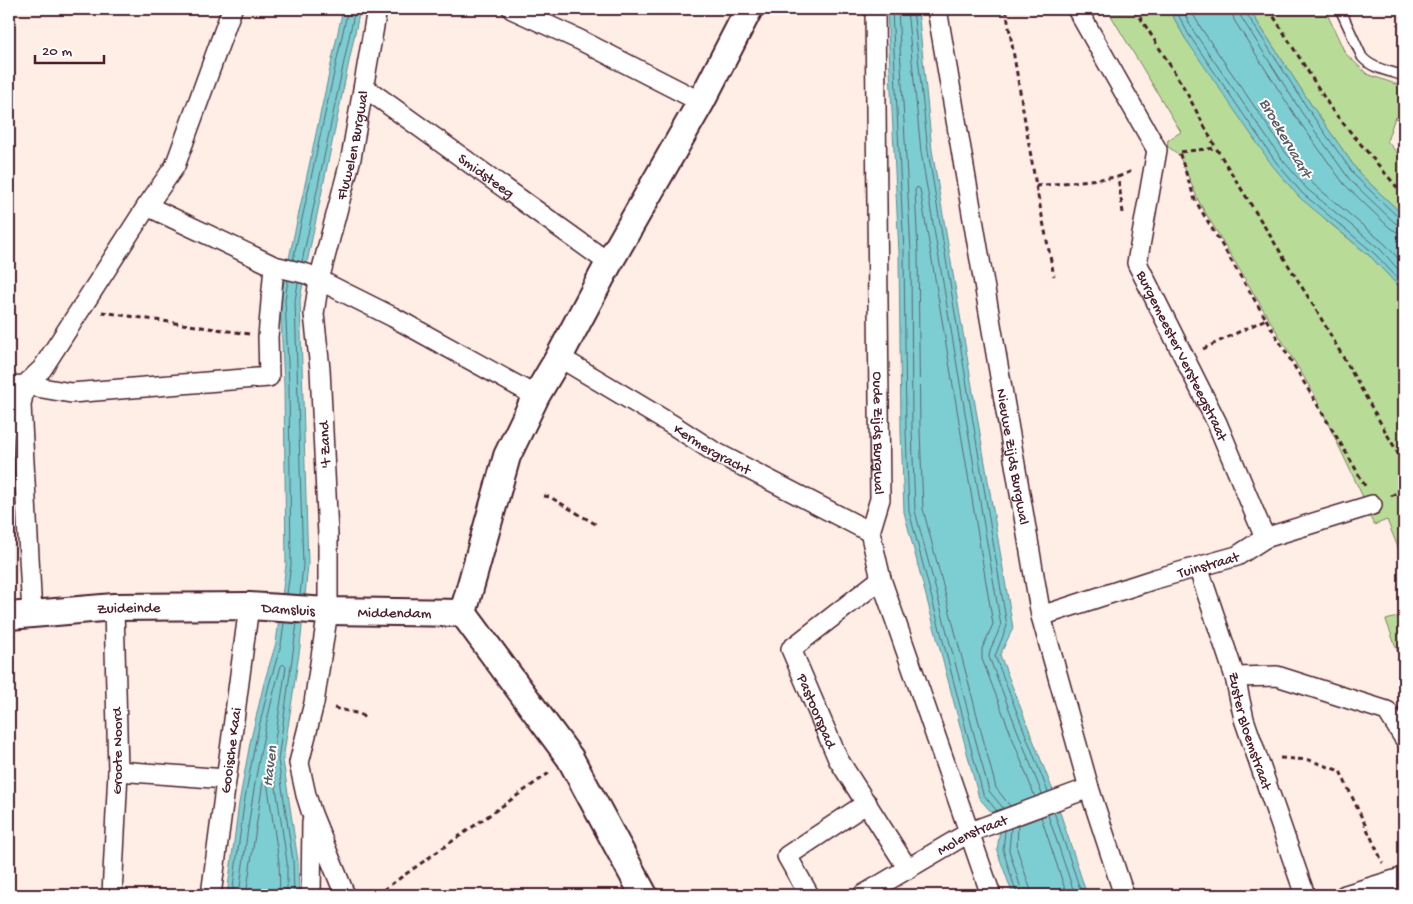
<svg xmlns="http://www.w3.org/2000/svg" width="1413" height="904" font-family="'Gochi Hand',sans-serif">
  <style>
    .green { fill: #b8dc97; stroke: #817e61 }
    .water { fill: #7dced2; stroke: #69888f }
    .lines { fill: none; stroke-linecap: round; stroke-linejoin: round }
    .shore { stroke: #5e656e; stroke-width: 1 }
    .lane-casing { stroke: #4a1f2b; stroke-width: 12 }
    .street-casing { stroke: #4a1f2b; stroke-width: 22 }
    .secondary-casing { stroke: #4a1f2b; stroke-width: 30 }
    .path { stroke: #4a1f2b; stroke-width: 3; stroke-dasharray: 5 4; stroke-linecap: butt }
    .lane { stroke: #fff; stroke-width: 9 }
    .street { stroke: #fff; stroke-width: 19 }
    .secondary { stroke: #fff; stroke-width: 26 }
    .labels { text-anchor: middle; stroke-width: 4; stroke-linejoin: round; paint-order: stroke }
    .street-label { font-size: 15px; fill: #4a1f2b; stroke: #fff }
    .water-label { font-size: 16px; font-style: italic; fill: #5c5c65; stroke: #fff }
  </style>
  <rect width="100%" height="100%" fill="#feeee6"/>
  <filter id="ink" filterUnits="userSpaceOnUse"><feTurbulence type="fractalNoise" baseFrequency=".02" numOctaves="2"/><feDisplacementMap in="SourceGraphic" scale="10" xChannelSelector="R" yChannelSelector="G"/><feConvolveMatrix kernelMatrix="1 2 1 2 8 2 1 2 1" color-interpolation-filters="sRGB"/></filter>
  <g filter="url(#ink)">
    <g class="green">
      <path d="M1107,9H1169L1185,38L1327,221L1372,258L1404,292V575L1399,550L1387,520L1374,525L1366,509L1363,497L1314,394L1199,202L1179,155L1167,146L1168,140L1181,132Z"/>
      <path d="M1249,9H1325L1345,53L1367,74L1404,87L1403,92L1404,93V128L1395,117L1387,141L1404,161V216L1359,173L1312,106Z"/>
      <path d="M1404,615V669L1386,620Z"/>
    </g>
    <g class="water">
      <path d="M343,9H360L304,277L300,300L308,565L300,647L283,760L298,861L299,895H227L239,803L250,743L264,683L276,643L286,565L284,384L280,300Z"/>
      <path d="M887,9H918L932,150L1013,628L1000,655L1053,791L1087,895H1013L997,851L1000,829L993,814L979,798L904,512L901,431L899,253Z"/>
      <path d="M1169,9H1249L1312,106L1359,173L1404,216V292L1372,258L1299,197L1272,165L1185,38Z"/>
    </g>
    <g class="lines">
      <g class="shore">
        <path d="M892,9L904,252L906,431L909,511L983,794L997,811"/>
        <path d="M898,9L911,252L912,431L915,511L989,791L1003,808"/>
        <path d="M907,9L921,152L1001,626L990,650L989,657L1042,794"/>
        <path d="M913,9L928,151L1007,626L995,656L1048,792"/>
        <path d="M1175,9L1189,35L1276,162L1302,193L1375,254L1404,285"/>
        <path d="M1182,9L1194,32L1281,158L1307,189L1380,249L1404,276"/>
        <path d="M1190,9L1201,28L1286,153L1312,183L1385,244L1404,265"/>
        <path d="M1232,9L1234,20L1296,117L1344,184L1390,228L1397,232L1404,233"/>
        <path d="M1239,9L1241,17L1302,113L1350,180L1395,223L1404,226"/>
        <path d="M1246,9V13L1308,109L1355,176L1399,218L1404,219"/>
        <path d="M293,260L348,9"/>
        <path d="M302,262L355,9"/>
        <path d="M298,283L295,301L303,565L300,595"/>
        <path d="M287,594L291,565L289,384L285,300L288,280"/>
        <path d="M1010,806L996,788L923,509L920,431L918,252L915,190L917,187L920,189L993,624L982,649V659L1035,797"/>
        <path d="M1054,812L1082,895"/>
        <path d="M1048,815L1075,895"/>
        <path d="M1041,817L1067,895"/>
        <path d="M1018,826L1017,849L1030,888L1031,895"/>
        <path d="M1011,828L1009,850L1023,895"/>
        <path d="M1005,831L1003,850L1017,895"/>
        <path d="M232,895L244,804L255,744L269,685L281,645L284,623"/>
        <path d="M239,895C249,818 259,741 281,666L283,664L286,667L272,760L287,862V895"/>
        <path d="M246,895L263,781L265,779L267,781L279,862L280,895"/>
        <path d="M294,895L293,861L278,760L297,623"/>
      </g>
      <g class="lane-casing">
        <path id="lane" d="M1340,9L1362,57C1372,69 1390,71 1404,76"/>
      </g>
      <g class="street-casing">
        <g id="street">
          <path d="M512,9L580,40L701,102"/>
          <path id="s1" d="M875,9L880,499L870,532L881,579L991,895"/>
          <path id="s2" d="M937,9L1041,616L1089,788L1124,895"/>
          <path id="s3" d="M1077,9L1157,150L1137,263L1217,423L1265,538"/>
          <path id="s4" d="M364,87L609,263"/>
          <path d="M147,206L274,266L307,274L393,317L536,396"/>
          <path id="s5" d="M559,357L676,427L713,451L870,532"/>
          <path d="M9,386L25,385L42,369L147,206L175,166L232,9"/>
          <path id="s6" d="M1198,567L1235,677L1244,719L1305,895"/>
          <path id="s7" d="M881,579L791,649L838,759L908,869"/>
          <path d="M32,614L21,405L25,385L71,393L269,377L268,337L274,266"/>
          <path id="s8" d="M1041,616L1155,579L1237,556L1265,538L1372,505"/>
          <path d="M1235,677L1277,676L1387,711L1404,738"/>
          <path d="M118,771L226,779"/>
          <path d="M112,895L118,771L114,607"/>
          <path id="s9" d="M211,895L249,606"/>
          <path d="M311,895L312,822"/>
          <path id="s10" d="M345,895L312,814L306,795L299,763L314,703L328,611V535L320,369L314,314L319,280L351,158L377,9"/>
          <path d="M809,895L787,856L867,803"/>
          <path id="s11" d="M863,895L970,832L1089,788"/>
          <path d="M1345,895L1404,877"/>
        </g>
      </g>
      <g class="secondary-casing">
        <g id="secondary">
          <path d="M463,613L507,456L536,396L559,357L609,263L701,102L749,9"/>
          <path d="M463,613L570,758L644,895"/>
          <path id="s12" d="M9,616L114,607L249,606L328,611L463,613"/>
        </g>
      </g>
      <g class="path">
        <path d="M1006,9L1036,186L1054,276"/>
        <path d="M1135,9L1183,86L1216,148L1318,313L1404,464"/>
        <path d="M1269,9L1332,110L1396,186L1404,195"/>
        <path d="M1036,186L1118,177"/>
        <path d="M1123,213L1118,177L1132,171"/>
        <path d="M102,312L249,334"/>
        <path d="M1266,319L1354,466L1365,486"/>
        <path d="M1203,349L1266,319L1195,200L1179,152L1216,148"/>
        <path d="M544,496L550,497L597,525"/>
        <path d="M1391,496L1404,489"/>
        <path d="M334,708L360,714L366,719"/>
        <path d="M1280,758L1309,760L1340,771L1383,863"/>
        <path d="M376,895L549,773"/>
      </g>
      <use href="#lane" class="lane"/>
      <use href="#street" class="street"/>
      <use href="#secondary" class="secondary"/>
    </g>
  </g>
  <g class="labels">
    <g class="street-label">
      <text dy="5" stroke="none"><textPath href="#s10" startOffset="766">Fluwelen Burgwal</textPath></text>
      <text dy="5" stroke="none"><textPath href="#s4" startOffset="151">Smidsteeg</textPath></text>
      <text dy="5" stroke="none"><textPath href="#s3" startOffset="380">Burgemeester Versteegstraat</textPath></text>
      <text dy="5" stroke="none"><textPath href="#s1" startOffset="424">Oude Zijds Burgwal</textPath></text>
      <text transform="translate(324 445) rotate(-93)" y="5">'t Zand</text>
      <text dy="5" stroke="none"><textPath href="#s5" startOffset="179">Kermergracht</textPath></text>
      <text dy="5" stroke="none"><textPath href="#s2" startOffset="454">Nieuwe Zijds Burgwal</textPath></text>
      <text dy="5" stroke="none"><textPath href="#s8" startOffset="175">Tuinstraat</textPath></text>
      <text dy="5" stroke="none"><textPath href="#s12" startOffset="120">Zuideinde</textPath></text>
      <text dy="5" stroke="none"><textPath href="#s12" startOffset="280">Damsluis</textPath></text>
      <text dy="5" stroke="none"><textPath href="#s12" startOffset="386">Middendam</textPath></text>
      <text dy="5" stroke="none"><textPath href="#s7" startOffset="181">Pastoorspad</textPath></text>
      <text dy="5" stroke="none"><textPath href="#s6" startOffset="172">Zuster Bloemstraat</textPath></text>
      <text transform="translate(116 751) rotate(-90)" y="5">Groote Noord</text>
      <text dy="5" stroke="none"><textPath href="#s9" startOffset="146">Gooische Kaai</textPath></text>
      <text dy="5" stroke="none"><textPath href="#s11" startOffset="125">Molenstraat</textPath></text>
    </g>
    <g class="water-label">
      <text transform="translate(1287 137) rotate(60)" y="6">Broekervaart</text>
      <text transform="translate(268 766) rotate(-83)" y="6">Haven</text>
    </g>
  </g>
  <rect width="1413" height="904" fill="none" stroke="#fff" stroke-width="30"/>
  <rect x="15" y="15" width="1383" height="874" fill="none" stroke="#4a1f2b" stroke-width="2" filter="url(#ink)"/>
  <path d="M35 55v8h69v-8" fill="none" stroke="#4a1f2b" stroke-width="2.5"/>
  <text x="42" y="55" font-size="15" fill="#4a1f2b" stroke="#ffffff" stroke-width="4" paint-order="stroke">20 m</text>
</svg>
